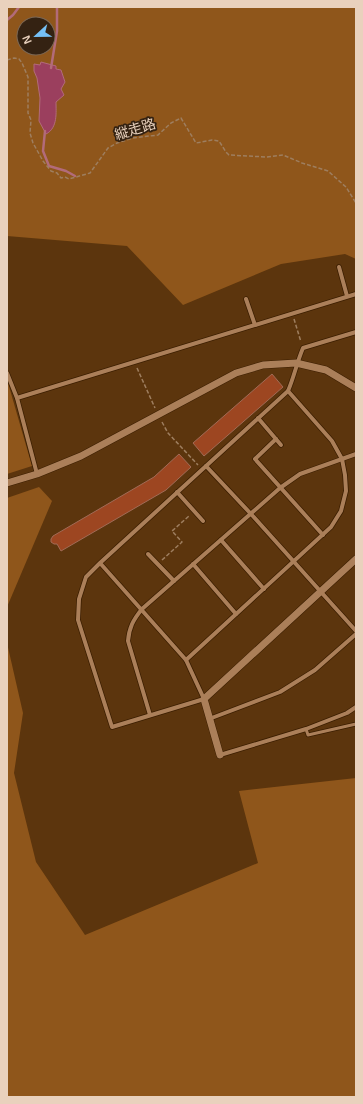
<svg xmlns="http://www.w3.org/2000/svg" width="363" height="1104" font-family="Arial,'Noto Sans JP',sans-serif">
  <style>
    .green { fill: #8f561b; fill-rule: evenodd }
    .water { fill: #9b3f5e; stroke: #b26b7a }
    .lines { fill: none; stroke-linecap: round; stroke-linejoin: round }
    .stream { stroke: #b26b7a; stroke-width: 2.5 }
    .building { fill: #9d4621; stroke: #a16b56 }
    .service-casing { stroke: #3b1e01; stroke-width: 4.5 }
    .minor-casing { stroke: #3b1e01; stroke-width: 5.5 }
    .tertiary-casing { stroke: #3b1e01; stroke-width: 8 }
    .path { stroke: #9e7e5f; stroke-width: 1.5; stroke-dasharray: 4 2; stroke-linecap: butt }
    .service { stroke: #ab7f59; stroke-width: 3 }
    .minor { stroke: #ab7f59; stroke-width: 4 }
    .tertiary { stroke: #ab7f59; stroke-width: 7 }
    .labels { text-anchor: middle; stroke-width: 3.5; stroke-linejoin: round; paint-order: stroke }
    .street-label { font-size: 14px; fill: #e9d1bd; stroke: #342212 }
  </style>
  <rect width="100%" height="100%" fill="#5c350d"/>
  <g class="green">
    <path d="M7,7H356V259L345,254L281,264L183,305L127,246L7,236ZM24,24H48V48H24Z"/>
    <path d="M7,383H8L32,466L7,474Z"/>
    <path d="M39,487L52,501L7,607V498Z"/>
    <path d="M7,643L23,713L14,773L36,862L85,935L258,863L239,791L356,778V1097H7Z"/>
  </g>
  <path class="water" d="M41,62L56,66V69L61,70L65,82L61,89L64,95L56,102C56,112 58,128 46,134L39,121L40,98L37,78L34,71V64L40,65Z"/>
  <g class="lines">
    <g class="stream">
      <path d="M7,20L13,15L19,7"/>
      <path d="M51,68L57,31V7"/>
      <path d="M45,131L43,151L49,166L66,171L75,176"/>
    </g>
  </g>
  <g class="building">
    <path d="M272,374L283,387L204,456L193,443Z"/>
    <path d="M179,454L191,467L166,490L61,551L57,544H54L51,542V539L53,536L154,477Z"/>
  </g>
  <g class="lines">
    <g class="service-casing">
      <path id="service" d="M306,729L308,735L356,724"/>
    </g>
    <g class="minor-casing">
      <g id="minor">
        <path d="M339,267L347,296"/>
        <path d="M246,299L255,325"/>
        <path d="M7,373L17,398L37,474"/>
        <path d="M17,398L356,294"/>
        <path d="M258,418L281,445"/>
        <path d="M276,439L255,459L323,535"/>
        <path d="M206,466L251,514L356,631"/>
        <path d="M177,492L203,521"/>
        <path d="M221,540L264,589"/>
        <path d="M148,554L174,581"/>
        <path d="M100,563L186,660L204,699L112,727L78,620L79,599L86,577L100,563L288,391C294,377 297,362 303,348L356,332"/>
        <path d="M193,564L236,614"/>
        <path d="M186,660L331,527L341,511L346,491L345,475L342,459L332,441L288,391"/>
        <path d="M150,715L128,641C129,628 133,620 142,609L280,488L300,474L356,454"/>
        <path d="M209,719L280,692L315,670L356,634"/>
        <path d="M220,755L306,729L347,713L356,707"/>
      </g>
    </g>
    <g class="tertiary-casing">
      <g id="tertiary">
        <path d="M7,483L37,474L81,456L236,373L263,365L296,363L326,370L356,388"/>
        <path d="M220,755L204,699L356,559"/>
      </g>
    </g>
    <g class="path">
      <path d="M7,60L14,58L19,59L22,63L28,77V113L31,120L30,133L33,143L43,161L51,171L57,173L61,178L65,177L69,179L90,173L108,148L117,143L133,138L158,135L171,123L181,118L196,143L212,140L219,141L226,152L229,155L266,157L283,155L302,163L328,171L346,187L356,203"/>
      <path d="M294,319L301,342"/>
      <path d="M137,368L155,408"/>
      <path d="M162,422L168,433L198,465"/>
      <path d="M162,560L182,542L172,531L189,516"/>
    </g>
    <use href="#service" class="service"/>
    <use href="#minor" class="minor"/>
    <use href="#tertiary" class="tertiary"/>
  </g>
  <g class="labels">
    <g class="street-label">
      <text transform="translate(135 129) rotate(-17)" y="5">縦走路</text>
    </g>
  </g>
  <rect width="363" height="1104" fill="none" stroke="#e9d1bd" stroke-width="16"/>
  <g transform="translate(36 36) rotate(248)"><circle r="19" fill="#342212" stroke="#7c6856"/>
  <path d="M0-3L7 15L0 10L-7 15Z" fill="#75c0f6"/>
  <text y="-6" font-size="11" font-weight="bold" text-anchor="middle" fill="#e9d1bd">N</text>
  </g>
</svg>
